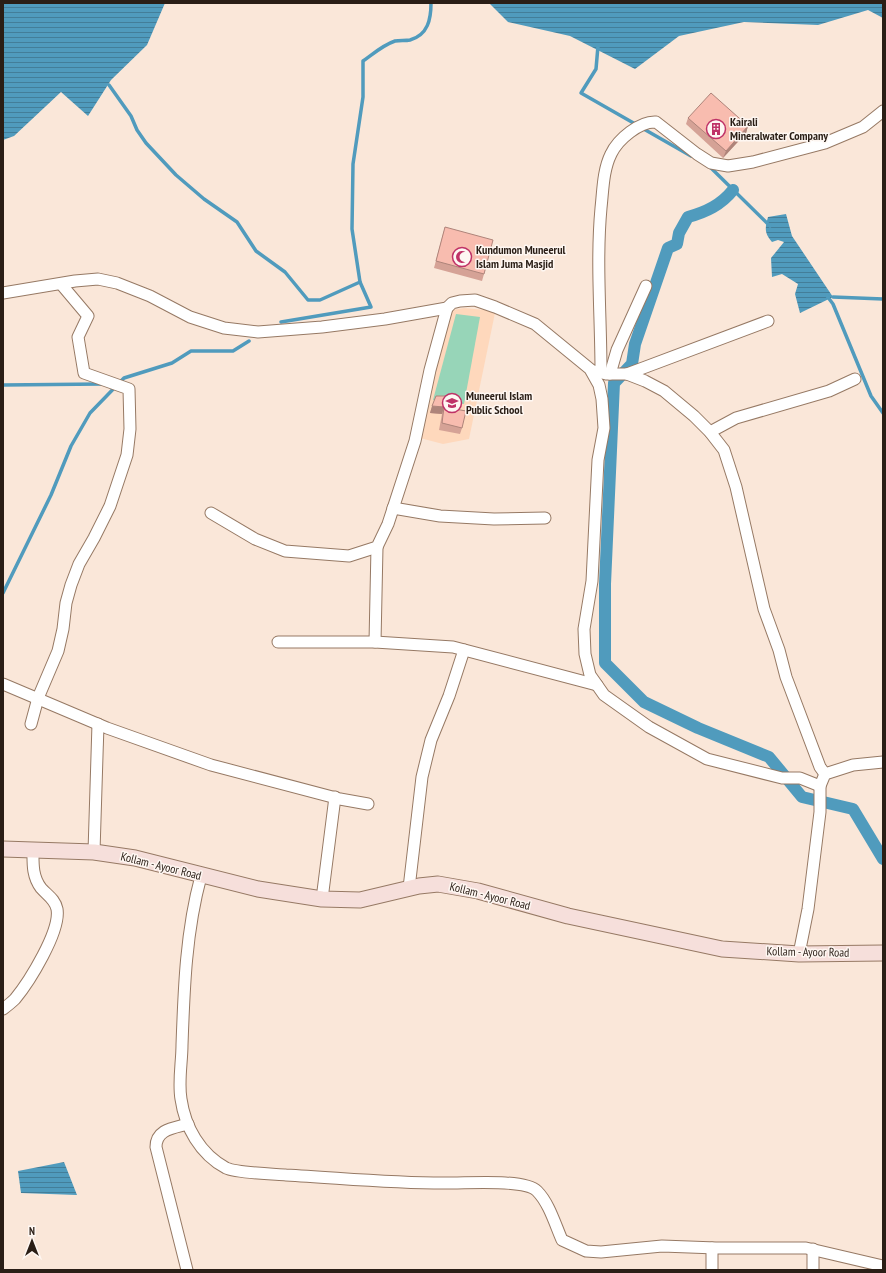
<svg xmlns="http://www.w3.org/2000/svg" width="886" height="1273" font-family="'PT Sans Narrow',sans-serif">
  <style>
    .built { fill: #fed8bc }
    .park { fill: #97d5b8 }
    .water { fill: url(#water-rules) }
    .lines { fill: none; stroke-linecap: round; stroke-linejoin: round }
    .stream { stroke: #509bbd; stroke-width: 3.5 }
    .canal { stroke: #509bbd; stroke-width: 12 }
    .street-casing { stroke: #967964; stroke-width: 13 }
    .secondary-casing { stroke: #967964; stroke-width: 17 }
    .street { stroke: #fff; stroke-width: 11 }
    .secondary { stroke: #f6dfdb; stroke-width: 15 }
    .wall { fill: #d5a296 }
    .shaded-wall { fill: #ae847a }
    .building { fill: #f8bcaf; stroke: #ae847a }
    .labels { text-anchor: middle; stroke-width: 3; stroke-linejoin: round; paint-order: stroke }
    .poi-label { font-size: 12px; font-weight: bold; fill: #2a1e16; stroke: #fef7f2; text-anchor: start }
    .street-label { font-size: 12px; fill: #2a1e16; stroke: #fef7f2 }
  </style>
  <defs>
    <pattern id="water-rules" width="6" height="5" patternUnits="userSpaceOnUse"><rect width="6" height="5" fill="#509bbd"/><path d="M0 2.5h6" fill="none" stroke="#437e99"/></pattern>
  </defs>
  <rect width="100%" height="100%" fill="#fae7d9"/>
  <path class="built" d="M464,308L485,310L495,313L469,439L443,444L420,438L444,329L453,310Z"/>
  <path class="park" d="M456,314L480,317L464,404L433,400Z"/>
  <g class="water">
    <path d="M3,3H165L147,45L111,80L88,116L61,92L14,136L3,140Z"/>
    <path d="M489,3H883V18L868,10L818,25L744,22L679,36L635,69L570,36L508,22Z"/>
    <path d="M786,214L792,236L833,297L800,313L795,294L798,284L782,274L772,277L771,258L784,242L778,240L772,242C764,233 765,228 768,217Z"/>
    <path d="M64,1162L77,1195L21,1193L18,1171Z"/>
  </g>
  <g class="lines">
    <g class="stream">
      <path d="M598,46L596,69L581,93L637,125"/>
      <path d="M109,85L131,116L137,130L146,143L176,175L204,199L237,222L256,251L285,272L308,300H320L360,282"/>
      <path d="M642,128L691,156"/>
      <path d="M708,165L770,226"/>
      <path d="M827,296L833,304L871,396L883,413"/>
      <path d="M833,297L883,299"/>
      <path d="M281,322L371,307L360,282L352,229L353,164L363,97V61C373,54 383,45 395,41C400,40 405,41 410,40C428,35 431,19 431,3"/>
      <path d="M3,385L102,384"/>
      <path d="M3,593L51,495L71,446L90,413L124,378L172,363L191,351H233L249,341"/>
    </g>
    <path class="canal" d="M733,190C721,205 706,212 688,217L679,233L677,244L668,248L635,344L632,364L614,383L605,584V663L644,702L698,728L769,757L802,797L853,809L883,859"/>
    <g class="street-casing">
      <g id="street">
        <path d="M3,293L75,281L98,279L117,283L150,296L190,317L224,328L258,332L322,327L385,319L447,308"/>
        <path d="M594,371L606,374H627L645,381L664,391L694,416L710,432L724,450L736,487L764,609L779,650L786,677L820,767L825,774"/>
        <path d="M601,372C601,317 596,262 601,208C603,190 603,170 611,154C618,139 640,121 656,122L697,154L711,163L728,166L753,162L825,143L863,127L883,111"/>
        <path d="M610,374L617,350L646,286"/>
        <path d="M627,374L768,321"/>
        <path d="M710,432L736,418L829,391L855,379"/>
        <path d="M393,508L440,516L494,519L545,518"/>
        <path d="M211,513L255,539L285,551L349,556L377,547L388,524L415,441L430,370L447,308L452,303L460,301L475,300L495,307L535,324L590,369L599,385L602,399L604,428L598,460L592,581L584,629L585,654L590,675L604,695L649,727L707,759L782,778H800L820,786"/>
        <path d="M278,642H375L453,647L597,685"/>
        <path d="M375,642L377,547"/>
        <path d="M3,684L107,728L211,765L340,799L368,804"/>
        <path d="M31,724L38,698L58,651L63,629L66,603L71,585L79,564L94,538L110,506L127,455L130,429L129,389L84,373L78,337L88,316L61,284"/>
        <path d="M94,852L98,724"/>
        <path d="M201,876C186,931 184,987 182,1045C182,1062 178,1082 181,1099C185,1127 200,1154 226,1168C236,1173 273,1174 286,1175C342,1178 398,1184 453,1183C470,1183 525,1179 537,1191C549,1203 555,1224 562,1240L586,1251L601,1252L662,1246L716,1248H806L883,1266"/>
        <path d="M409,888L422,777L431,740L449,696L464,650"/>
        <path d="M322,899L335,797"/>
        <path d="M799,954L808,909L820,812V786L825,774L853,765L883,762"/>
        <path d="M3,1009C7,1006 11,1003 15,999C29,982 61,931 57,909C55,899 47,895 41,888C32,876 33,863 33,850"/>
        <path d="M712,1248V1270"/>
        <path d="M187,1270L156,1147C156,1129 174,1128 188,1124"/>
        <path d="M813,1270V1249"/>
      </g>
    </g>
    <g class="secondary-casing">
      <path id="secondary" d="M3,849L94,852L135,858L258,889L322,899L360,900L419,886L438,884L478,891L568,916L722,949L799,954L883,953"/>
    </g>
    <use href="#street" class="street"/>
    <use href="#secondary" class="secondary"/>
  </g>
  <g class="wall">
    <path d="M688,118L748,126L746,133L723,158L686,124Z"/>
    <path d="M445,227L484,274L482,281L434,268L443,234Z"/>
    <path d="M436,396L444,407L462,428L460,434L439,430L442,414L430,413Z"/>
  </g>
  <g class="shaded-wall">
    <path d="M748,126L746,133L723,158L726,151Z"/>
    <path d="M432,406L444,407L442,414L430,413Z"/>
  </g>
  <g class="building">
    <path d="M711,93L748,126L726,151L688,118Z"/>
    <path d="M445,227L493,240L484,274L436,261Z"/>
    <path d="M436,396H446L444,407L432,406Z"/>
    <path d="M444,407L466,411L462,428L442,423Z"/>
  </g>
  <defs>
    <g id="building-ring" transform="scale(1)"><circle r="9.5" fill="#fef7f2" stroke="#bf3267" stroke-width="1.5"/><path d="M-4-6H4V6H1V3H-1V6H-4ZM-2.5-4.3h1.7v1.8h-1.7ZM.8-4.3h1.7v1.8H.8ZM-2.5-1h1.7V.8h-1.7ZM.8-1h1.7V.8H.8Z" fill="#bf3267"/></g>
    <g id="mosque-ring" transform="scale(1)"><circle r="9.5" fill="#fef7f2" stroke="#bf3267" stroke-width="1.5"/><path d="M3.5-4.9A6 6 0 1 0 3.5 4.9A5 5 0 1 1 3.5-4.9Z" fill="#bf3267"/></g>
    <g id="school-ring" transform="scale(1)"><circle r="9.5" fill="#fef7f2" stroke="#bf3267" stroke-width="1.5"/><path d="M0-5L7-2L0 1L-7-2ZM-4 1L0 2.5L4 1V4Q0 6-4 4Z" fill="#bf3267"/></g>
  </defs>
  <g fill-rule="evenodd">
    <use href="#building-ring" x="716" y="129"/>
    <use href="#mosque-ring" x="462" y="257"/>
    <use href="#school-ring" x="452" y="403"/>
  </g>
  <g class="labels">
    <g class="poi-label">
      <text x="730" y="126">Kairali<tspan x="730" dy="14">Mineralwater Company</tspan></text>
      <text x="476" y="254">Kundumon Muneerul<tspan x="476" dy="14">Islam Juma Masjid</tspan></text>
      <text x="466" y="400">Muneerul Islam<tspan x="466" dy="14">Public School</tspan></text>
    </g>
    <g class="street-label">
      <text transform="translate(161 866) rotate(14)" y="4">Kollam - Ayoor Road</text>
      <text transform="translate(490 896) rotate(14)" y="4">Kollam - Ayoor Road</text>
      <text transform="translate(808 952) rotate(1)" y="4">Kollam - Ayoor Road</text>
    </g>
  </g>
  <rect width="886" height="1273" fill="none" stroke="#2a1e16" stroke-width="8"/>
  <g transform="translate(32 1241)" stroke="#fef7f2" stroke-width="3" paint-order="stroke">
  <path d="M0-3L7 15L0 10L-7 15Z" fill="#2a1e16"/>
  <text y="-6" font-size="11" font-weight="bold" text-anchor="middle" fill="#2a1e16">N</text>
  </g>
</svg>
